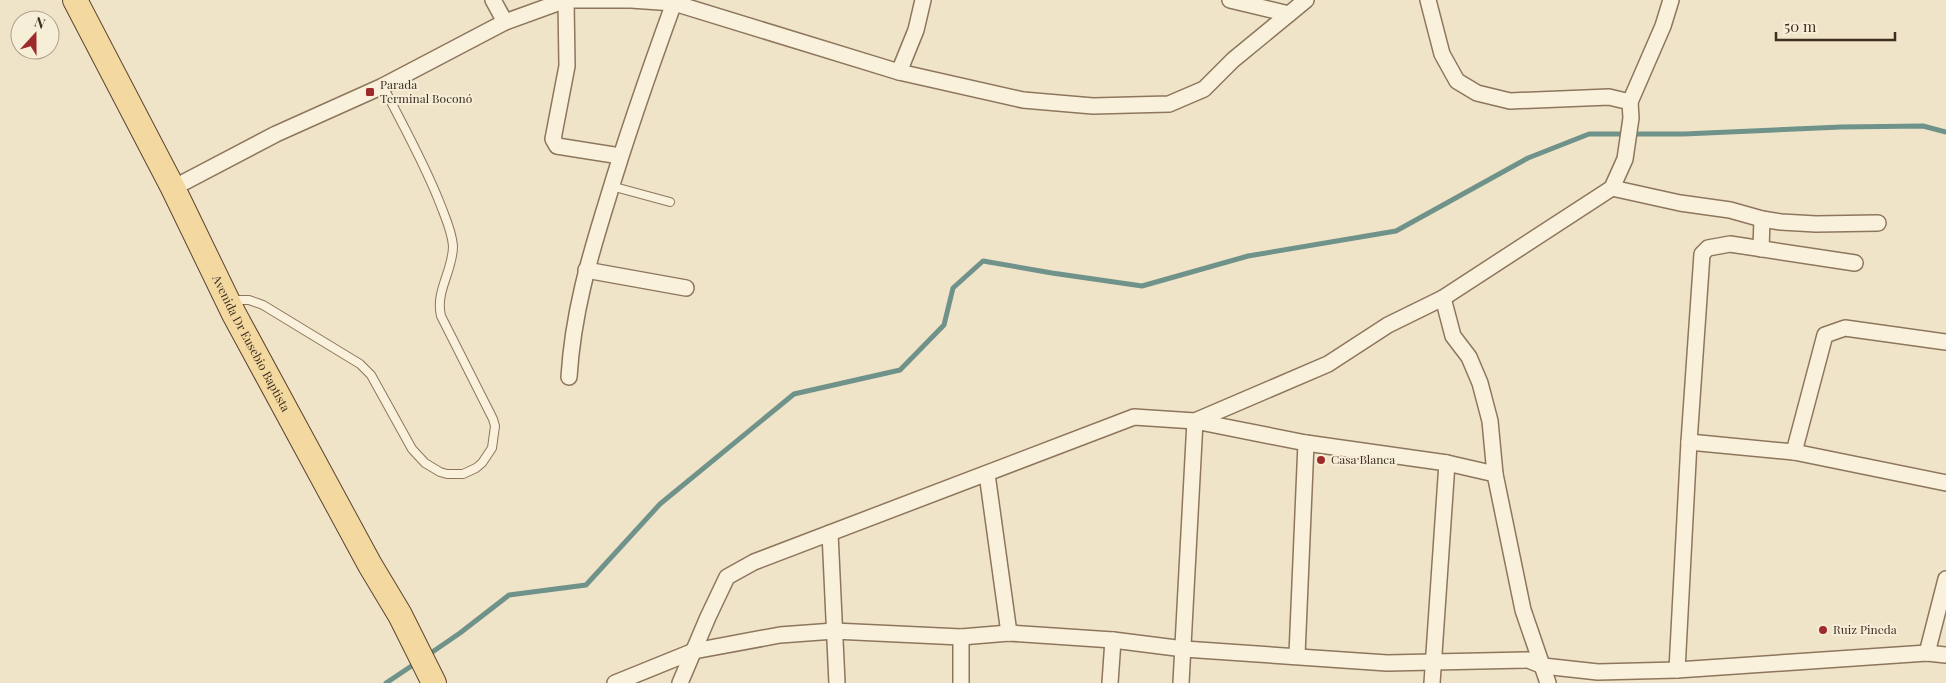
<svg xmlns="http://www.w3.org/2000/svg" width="1946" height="683" font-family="'Playfair Display',serif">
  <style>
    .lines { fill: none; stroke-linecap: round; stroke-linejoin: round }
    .stream { stroke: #6f938a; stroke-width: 5 }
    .service-casing { stroke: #8d765c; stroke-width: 10 }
    .minor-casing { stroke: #8d765c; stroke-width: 18 }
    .primary-casing { stroke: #5b4430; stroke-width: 26 }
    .service { stroke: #faf1dc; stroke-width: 8 }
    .minor { stroke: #faf1dc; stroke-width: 15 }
    .primary { stroke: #f3d9a0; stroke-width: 24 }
    .poi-dot { fill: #9e2a2b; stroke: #f7eed8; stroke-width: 2 }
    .labels { text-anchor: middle; stroke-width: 4; stroke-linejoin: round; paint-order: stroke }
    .poi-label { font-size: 12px; fill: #3d2e20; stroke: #f7eed8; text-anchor: start }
    .street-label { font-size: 12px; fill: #3d2e20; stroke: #f7eed8 }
  </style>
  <rect width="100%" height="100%" fill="#f0e4c8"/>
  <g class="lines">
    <g class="stream">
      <path d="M428,655L460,633L509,595L586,585L660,504L794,394L900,370L944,325L953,288L983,261L1052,273L1142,286L1248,256L1396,231L1528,158L1589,134H1684L1841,127L1923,126L1946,132"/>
      <path d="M386,683L416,663"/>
    </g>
    <g class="service-casing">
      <g id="service">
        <path d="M611,186L670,202"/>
        <path d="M230,300H249L263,305L360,364L371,375L412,449L425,463L440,472L447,474H463L476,468L482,463L492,448L495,426L493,419L441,316C435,291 453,271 453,246C452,232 446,219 441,206C425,164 403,126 383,86"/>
      </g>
    </g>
    <g class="minor-casing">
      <g id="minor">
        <path d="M493,0L505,22"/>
        <path d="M566,0L567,66L553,139L557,146L620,156"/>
        <path d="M1230,0L1289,14"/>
        <path d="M1428,0L1442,54L1457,81L1477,93L1510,101L1609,97L1630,102"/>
        <path d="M899,72L916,30L923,0"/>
        <path d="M173,188L276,134L383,86L505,22L566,0H631L674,3L899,72L1023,100L1093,106L1169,104L1204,89L1233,60L1306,0"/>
        <path d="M1612,188L1680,203L1730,210L1762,219L1781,222L1816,224L1878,223"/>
        <path d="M1761,249L1762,219"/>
        <path d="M586,270L686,288"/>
        <path d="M1443,298L1453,336L1469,357L1480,383L1490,421L1495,474L1523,610L1548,683"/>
        <path d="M569,377C573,313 589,259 608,198C628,131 651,66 675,0"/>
        <path d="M1689,442L1794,452L1946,483"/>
        <path d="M1794,452L1825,335L1845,328L1946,342"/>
        <path d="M987,474L1009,633"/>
        <path d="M830,533L837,683"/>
        <path d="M961,637V683"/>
        <path d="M1927,653L1946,579"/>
        <path d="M1297,655L1306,443"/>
        <path d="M1677,670L1689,442L1702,254L1708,248L1730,244L1855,263"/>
        <path d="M615,683L694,651L780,635L834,631L961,637L1009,633L1113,640L1184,649L1387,663L1528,660L1543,666L1598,672L1677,670L1927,653L1946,655"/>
        <path d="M680,683L708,617L727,577L754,562L1134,417L1195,421L1328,364L1388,325L1443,298L1612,188L1625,159L1631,118L1630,102L1663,26L1671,0"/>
        <path d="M1110,683L1113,640"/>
        <path d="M1181,683L1195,421L1306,443L1447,463L1495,474"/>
        <path d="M1432,683L1447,463"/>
      </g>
    </g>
    <g class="primary-casing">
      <g id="primary">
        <path id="s1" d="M75,0L173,188L234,314L370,565L400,615L434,683"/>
      </g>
    </g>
    <use href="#service" class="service"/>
    <use href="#minor" class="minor"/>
    <use href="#primary" class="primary"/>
  </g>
  <g class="poi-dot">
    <rect x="365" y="87" width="10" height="10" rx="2.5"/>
    <circle cx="1321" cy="460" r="5"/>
    <circle cx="1823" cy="630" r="5"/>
  </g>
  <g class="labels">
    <g class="poi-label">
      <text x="380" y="89">Parada<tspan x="380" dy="14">Terminal Boconó</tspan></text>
      <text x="1331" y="464">Casa Blanca</text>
      <text x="1833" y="634">Ruiz Pineda</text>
    </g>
    <g class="street-label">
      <text dy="4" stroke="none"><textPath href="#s1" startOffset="386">Avenida Dr Eusebio Baptista</textPath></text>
    </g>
  </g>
  <g transform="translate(35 35) rotate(21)"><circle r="24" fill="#f7eed8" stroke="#ada18e"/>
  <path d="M0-4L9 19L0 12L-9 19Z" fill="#9e2a2b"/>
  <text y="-8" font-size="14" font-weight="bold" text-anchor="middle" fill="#3d2e20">N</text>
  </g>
  <path d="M1776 32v8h119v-8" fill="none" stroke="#3d2e20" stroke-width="2.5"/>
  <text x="1784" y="32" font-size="15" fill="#3d2e20" stroke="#f7eed8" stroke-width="4" paint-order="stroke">50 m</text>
</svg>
